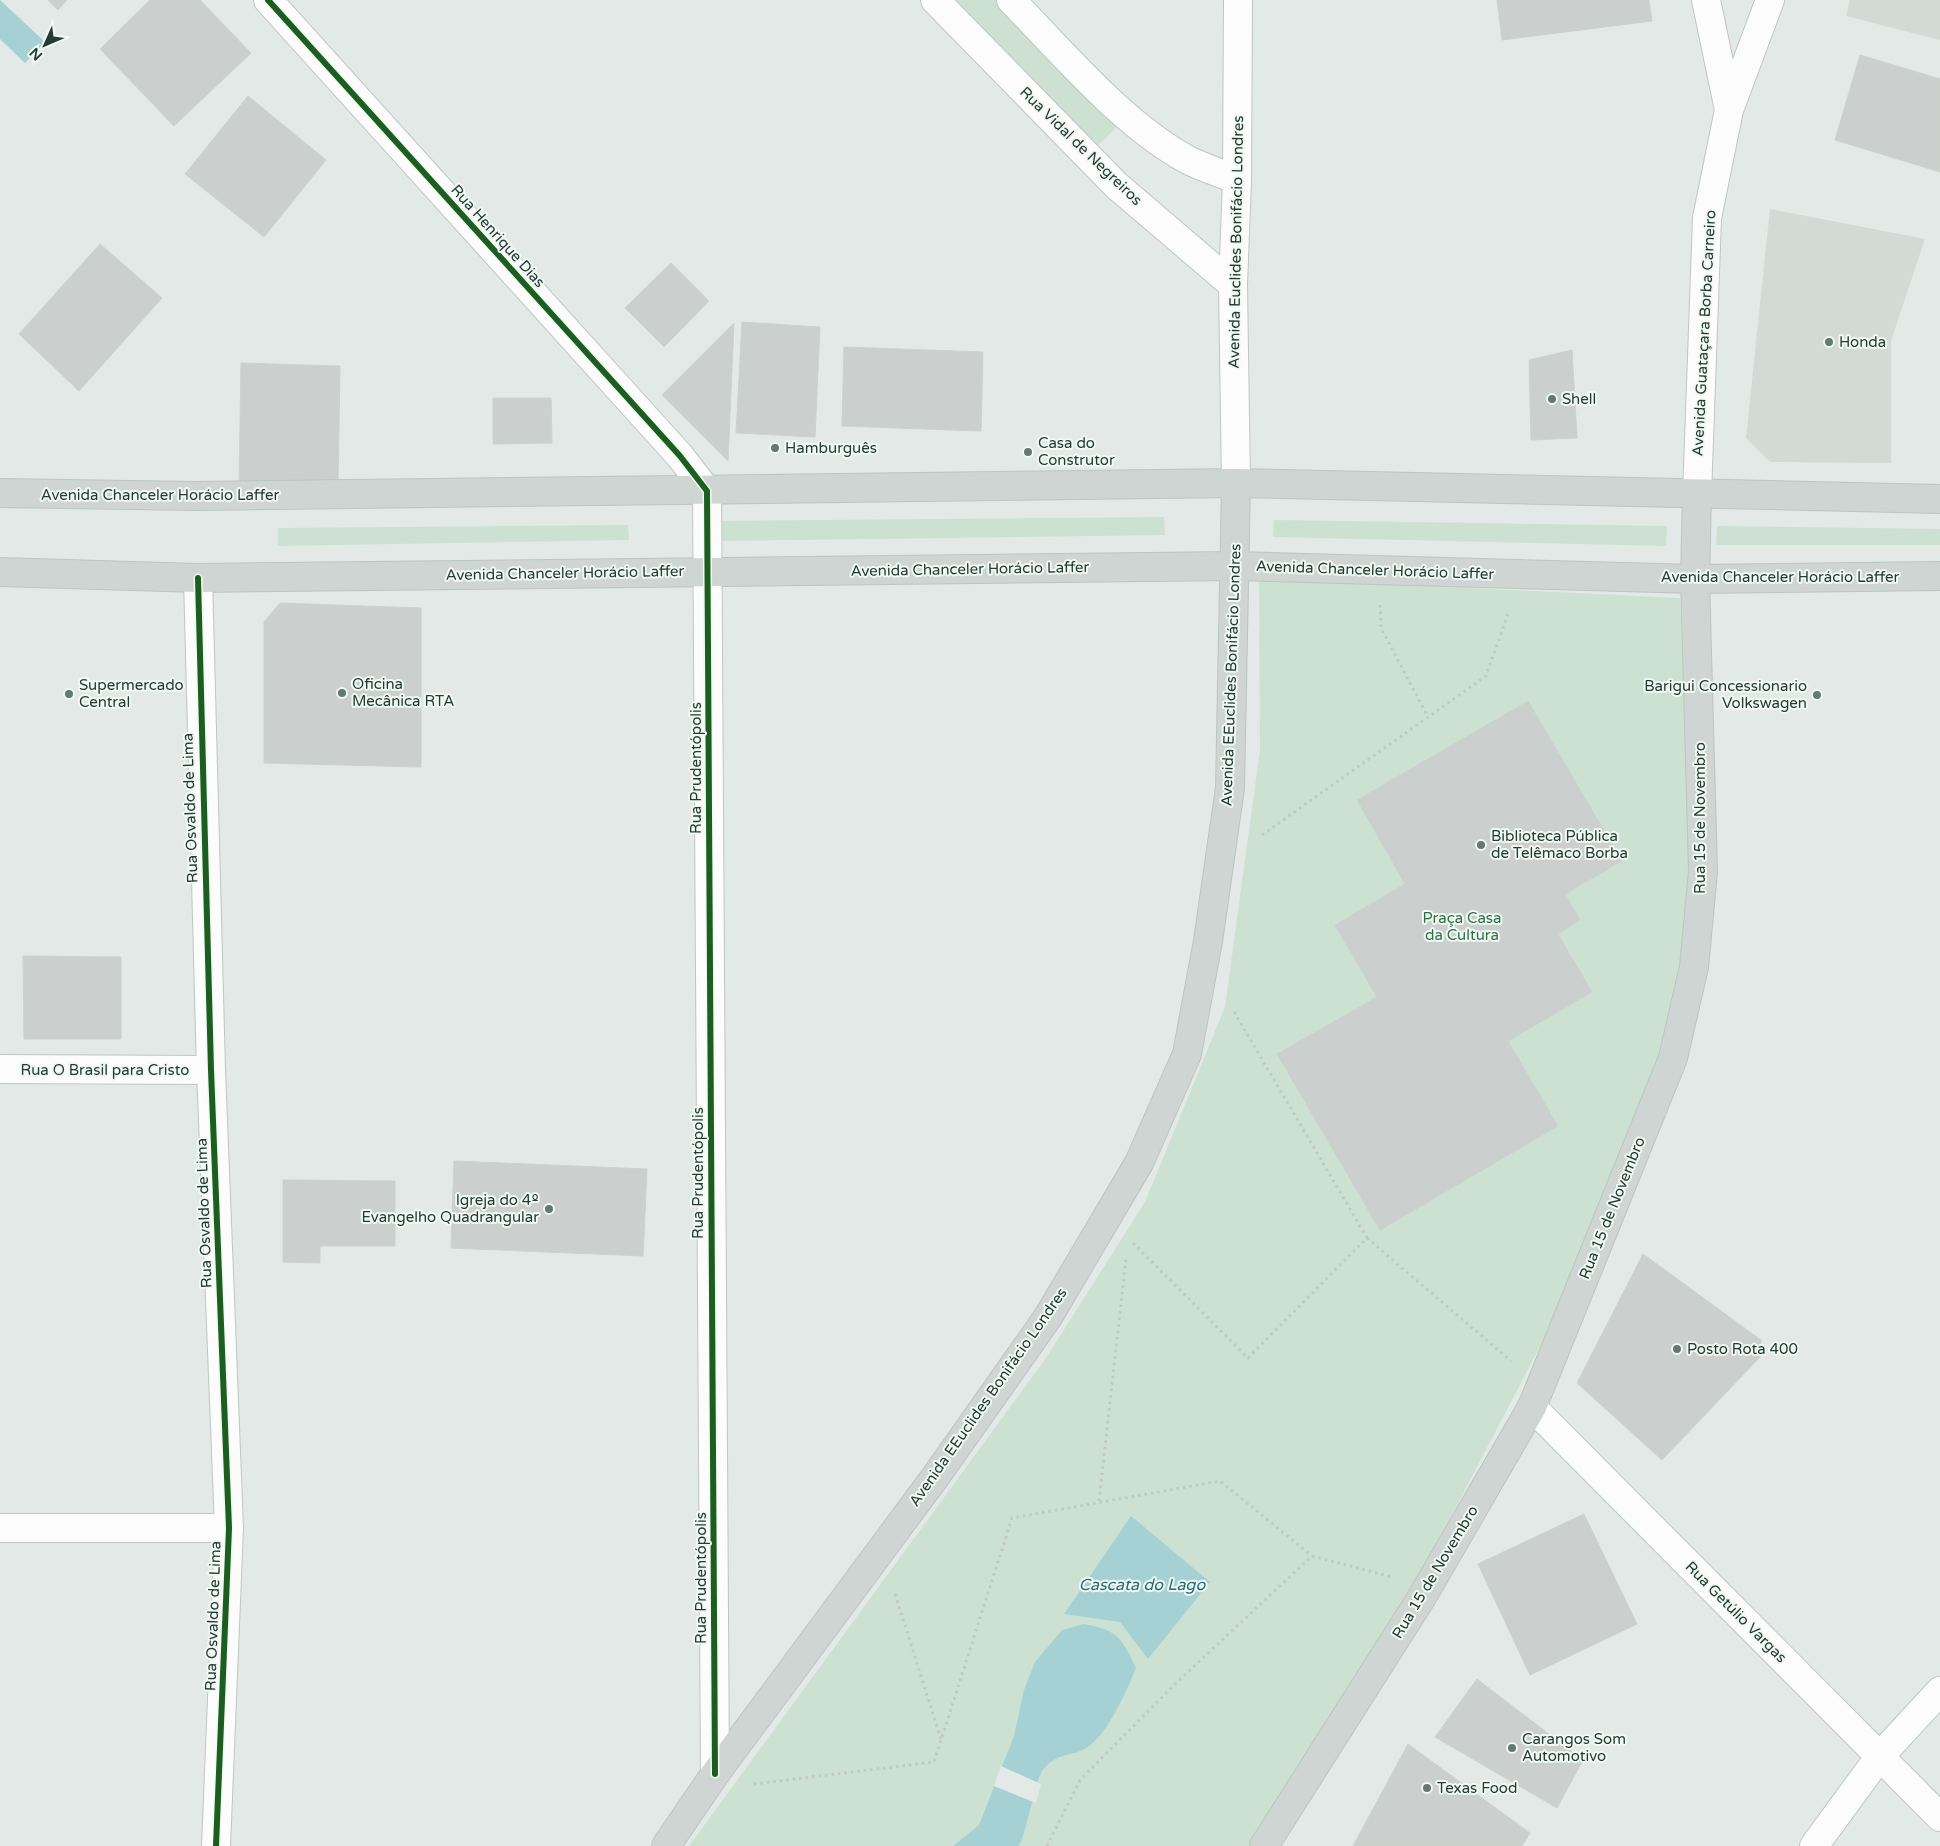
<svg xmlns="http://www.w3.org/2000/svg" width="1940" height="1846" font-family="'Varela Round',sans-serif">
  <style>
    .built { fill: #d2dad6 }
    .green { fill: #cde1d2 }
    .water { fill: #a6d1d4 }
    .pier { fill: #e3e9e6 }
    .building { fill: #cbd0ce; stroke: #ccd2cf }
    .lines { fill: none; stroke-linecap: round; stroke-linejoin: round }
    .minor-casing { stroke: #c0c6c3; stroke-width: 30 }
    .major-casing { stroke: #bcc5c2; stroke-width: 30 }
    .path { stroke: #c0c9c4; stroke-width: 3; stroke-dasharray: 2.5 4; stroke-linecap: butt }
    .minor { stroke: #fbfcfb; stroke-width: 28 }
    .major { stroke: #ced5d2; stroke-width: 28 }
    .cycleway-casing { stroke: #f2f8f4; stroke-width: 9 }
    .cycleway { stroke: #1b5e20; stroke-width: 6 }
    .poi-dot { fill: #667872; stroke: #f2f8f4; stroke-width: 2 }
    .labels { text-anchor: middle; stroke-width: 4; stroke-linejoin: round; paint-order: stroke }
    .street-label { font-size: 15px; fill: #233b33; stroke: #f2f8f4 }
    .poi-label { font-size: 15px; fill: #233b33; stroke: #f2f8f4; text-anchor: start }
    .park-label { font-size: 15px; fill: #2f7044; stroke: #f2f8f4 }
    .water-label { font-size: 16px; font-style: italic; fill: #206a74; stroke: #f2f8f4 }
  </style>
  <rect width="100%" height="100%" fill="#e3e9e6"/>
  <g class="built">
    <path d="M1850,0H1940V40L1846,16Z"/>
    <path d="M1770,209L1925,239L1891,341V463L1770,462L1746,438Z"/>
  </g>
  <g class="green">
    <path d="M945,0H1000L1120,124L1093,150Z"/>
    <path d="M1164,517L1165,535L718,541L716,521Z"/>
    <path d="M1274,520L1667,526L1666,546L1273,537Z"/>
    <path d="M628,525L629,540L278,546V528Z"/>
    <path d="M1717,526L1940,529V545H1716Z"/>
    <path d="M1259,578L1680,598L1691,869L1684,957L1658,1069L1545,1337L1433,1551L1249,1846H689L1046,1358L1145,1202L1225,1007L1260,750Z"/>
  </g>
  <g class="water">
    <path d="M0,0L45,42L25,63L0,39Z"/>
    <path d="M1131,1516L1210,1582L1148,1659L1120,1622L1064,1614Z"/>
    <path d="M1084,1624C1118,1630 1122,1638 1136,1668C1127,1690 1109,1732 1089,1746C1071,1759 1059,1750 1043,1770C1035,1780 1028,1828 1019,1846H953L979,1825L1014,1736L1024,1690L1035,1662L1062,1630Z"/>
  </g>
  <path class="pier" d="M1001,1766L1041,1784L1036,1803L994,1786Z"/>
  <g class="building">
    <path d="M48,0H67L58,10Z"/>
    <path d="M150,0H200L251,53L174,126L100,49Z"/>
    <path d="M1497,0H1649L1652,21L1502,40Z"/>
    <path d="M1860,55L1940,79V172L1835,140Z"/>
    <path d="M248,96L326,160L264,237L185,174Z"/>
    <path d="M100,244L162,298L79,391L19,334Z"/>
    <path d="M671,263L709,301L664,347L625,308Z"/>
    <path d="M742,322L820,327L815,437L736,433Z"/>
    <path d="M734,323L728,461L662,395Z"/>
    <path d="M844,347L983,352L981,431L842,426Z"/>
    <path d="M1572,350L1577,438L1531,440L1529,360Z"/>
    <path d="M241,363L340,366L338,489L239,487Z"/>
    <path d="M493,398H551L552,443L493,444Z"/>
    <path d="M280,603L421,608V767L264,763V622Z"/>
    <path d="M1528,701L1622,861L1565,894L1580,920L1558,934L1592,992L1508,1041L1558,1126L1380,1230L1277,1054L1377,997L1335,925L1405,884L1357,800Z"/>
    <path d="M23,956L121,957V1039H24Z"/>
    <path d="M454,1161L647,1169L643,1256L451,1248Z"/>
    <path d="M283,1180L395,1181V1246H320V1263L283,1262Z"/>
    <path d="M1643,1254L1761,1340L1760,1357L1662,1460L1577,1383Z"/>
    <path d="M1584,1514L1637,1624L1530,1675L1478,1564Z"/>
    <path d="M1477,1679L1583,1760L1557,1808L1435,1737Z"/>
    <path d="M1408,1744L1530,1833L1522,1846H1353Z"/>
  </g>
  <g class="lines">
    <g class="minor-casing">
      <g id="minor">
        <path d="M268,0L680,456L707,491L715,1774"/>
        <path d="M935,0L1116,185L1233,285"/>
        <path d="M1011,0C1063,53 1123,125 1188,160C1204,168 1221,173 1237,180"/>
        <path d="M1706,0L1729,110"/>
        <path d="M1236,483L1233,285L1237,180L1238,0"/>
        <path d="M1697,495L1707,218L1729,110L1770,0"/>
        <path d="M198,578L211,1070L229,1528L216,1846"/>
        <path d="M0,1069L211,1070"/>
        <path d="M1532,1407L1940,1817"/>
        <path d="M0,1528H229"/>
        <path d="M1814,1846L1880,1756L1940,1691"/>
      </g>
    </g>
    <g class="major-casing">
      <g id="major">
        <path d="M0,493L195,496L1236,483L1940,499"/>
        <path d="M0,572L198,578L1236,566L1695,579L1940,576"/>
        <path d="M666,1846L715,1774L936,1476L1048,1317L1139,1163L1187,1054L1208,941L1230,788L1236,483"/>
        <path d="M1264,1846L1422,1597L1532,1407L1673,1058L1694,967L1703,872L1695,579L1697,495"/>
      </g>
    </g>
    <g class="path">
      <path d="M1380,605L1381,628L1428,717"/>
      <path d="M1262,835L1486,676L1509,611"/>
      <path d="M1367,1238L1511,1361"/>
      <path d="M1133,1243L1248,1358L1367,1238L1233,1010"/>
      <path d="M1099,1501L1126,1259"/>
      <path d="M895,1594L941,1739"/>
      <path d="M754,1784L934,1762L1012,1518L1220,1481L1312,1556"/>
      <path d="M1047,1846L1080,1780L1174,1685L1312,1556L1392,1577"/>
    </g>
    <use href="#minor" class="minor"/>
    <use href="#major" class="major"/>
    <g class="cycleway-casing">
      <g id="cycleway">
        <path d="M268,0L680,456L707,491L715,1774"/>
        <path d="M198,578L211,1070L229,1528L216,1846"/>
      </g>
    </g>
    <use href="#cycleway" class="cycleway"/>
  </g>
  <g class="poi-dot">
    <circle cx="1829" cy="342" r="5"/>
    <circle cx="1552" cy="399" r="5"/>
    <circle cx="775" cy="448" r="5"/>
    <circle cx="1028" cy="452" r="5"/>
    <circle cx="342" cy="693" r="5"/>
    <circle cx="69" cy="694" r="5"/>
    <circle cx="1817" cy="695" r="5"/>
    <circle cx="1481" cy="845" r="5"/>
    <circle cx="549" cy="1209" r="5"/>
    <circle cx="1677" cy="1349" r="5"/>
    <circle cx="1512" cy="1748" r="5"/>
    <circle cx="1427" cy="1788" r="5"/>
  </g>
  <g class="labels">
    <g class="street-label">
      <text transform="translate(1081 146) rotate(44)" y="5">Rua Vidal de Negreiros</text>
      <text transform="translate(498 236) rotate(48)" y="5">Rua Henrique Dias</text>
      <text transform="translate(1236 242) rotate(-89)" y="5">Avenida Euclides Bonifácio Londres</text>
      <text transform="translate(1704 333) rotate(-87)" y="5">Avenida Guataçara Borba Carneiro</text>
      <text x="160" y="500">Avenida Chanceler Horácio Laffer</text>
      <text transform="translate(970 569) rotate(-1)" y="5">Avenida Chanceler Horácio Laffer</text>
      <text transform="translate(1375 570) rotate(2)" y="5">Avenida Chanceler Horácio Laffer</text>
      <text transform="translate(565 573) rotate(-1)" y="5">Avenida Chanceler Horácio Laffer</text>
      <text x="1780" y="582">Avenida Chanceler Horácio Laffer</text>
      <text transform="translate(1231 675) rotate(-88)" y="5">Avenida EEuclides Bonifácio Londres</text>
      <text transform="translate(696 768) rotate(-90)" y="5">Rua Prudentópolis</text>
      <text transform="translate(190 808) rotate(-92)" y="5">Rua Osvaldo de Lima</text>
      <text transform="translate(1700 818) rotate(-90)" y="5">Rua 15 de Novembro</text>
      <text x="105" y="1075">Rua O Brasil para Cristo</text>
      <text transform="translate(698 1173) rotate(-90)" y="5">Rua Prudentópolis</text>
      <text transform="translate(1612 1208) rotate(-68)" y="5">Rua 15 de Novembro</text>
      <text transform="translate(204 1213) rotate(-92)" y="5">Rua Osvaldo de Lima</text>
      <text transform="translate(988 1397) rotate(-55)" y="5">Avenida EEuclides Bonifácio Londres</text>
      <text transform="translate(1435 1572) rotate(-59)" y="5">Rua 15 de Novembro</text>
      <text transform="translate(701 1578) rotate(-90)" y="5">Rua Prudentópolis</text>
      <text transform="translate(1736 1612) rotate(45)" y="5">Rua Getúlio Vargas</text>
      <text transform="translate(213 1616) rotate(-88)" y="5">Rua Osvaldo de Lima</text>
    </g>
    <g class="poi-label">
      <text x="1839" y="347">Honda</text>
      <text x="1562" y="404">Shell</text>
      <text x="1038" y="448">Casa do<tspan x="1038" dy="17">Construtor</tspan></text>
      <text x="785" y="453">Hamburguês</text>
      <text x="352" y="689">Oficina<tspan x="352" dy="17">Mecânica RTA</tspan></text>
      <text x="79" y="690">Supermercado<tspan x="79" dy="17">Central</tspan></text>
      <text x="1807" y="691" text-anchor="end">Barigui Concessionario<tspan x="1807" dy="17">Volkswagen</tspan></text>
      <text x="1491" y="841">Biblioteca Pública<tspan x="1491" dy="17">de Telêmaco Borba</tspan></text>
      <text x="539" y="1205" text-anchor="end">Igreja do 4º<tspan x="539" dy="17">Evangelho Quadrangular</tspan></text>
      <text x="1687" y="1354">Posto Rota 400</text>
      <text x="1522" y="1744">Carangos Som<tspan x="1522" dy="17">Automotivo</tspan></text>
      <text x="1437" y="1793">Texas Food</text>
    </g>
    <g class="park-label">
      <text x="1462" y="923">Praça Casa<tspan x="1462" dy="17">da Cultura</tspan></text>
    </g>
    <g class="water-label">
      <text x="1142" y="1590">Cascata do Lago</text>
    </g>
  </g>
  <g transform="translate(45 45) rotate(225)" stroke="#f2f8f4" stroke-width="4" paint-order="stroke">
  <path d="M0-4L9 19L0 12L-9 19Z" fill="#233b33"/>
  <text y="-8" font-size="14" font-weight="bold" text-anchor="middle" fill="#233b33">N</text>
  </g>
</svg>
